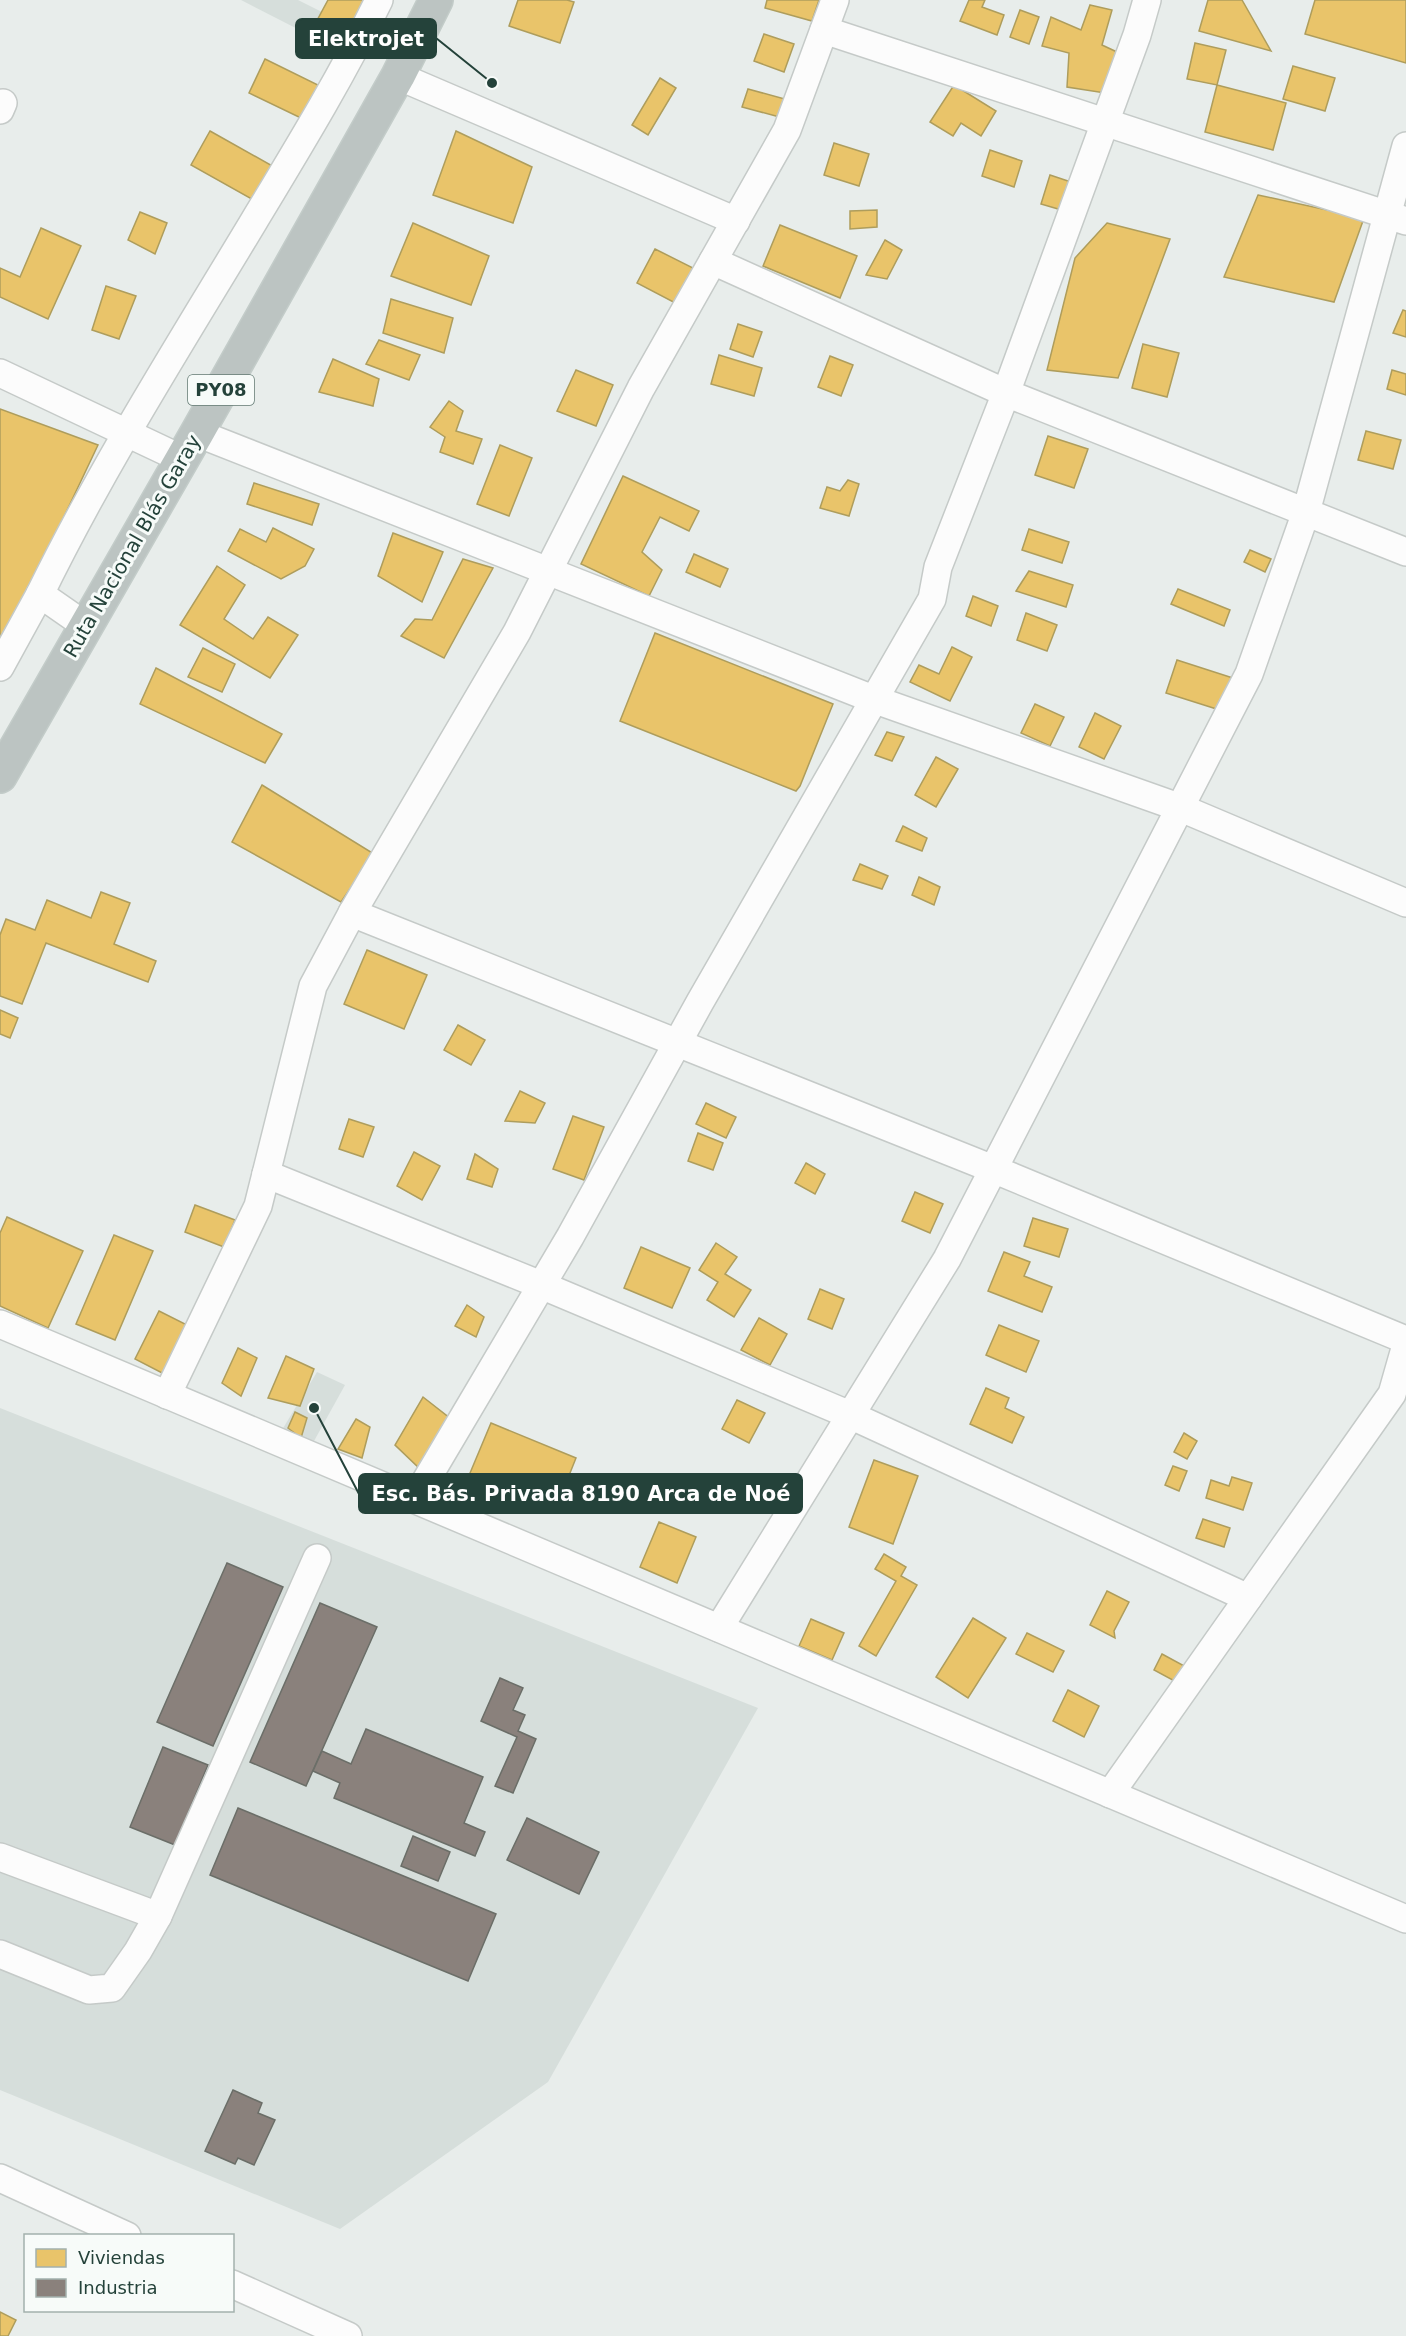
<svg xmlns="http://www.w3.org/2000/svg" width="1406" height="2336" font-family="'DejaVu Sans',sans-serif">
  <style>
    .built { fill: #d6dedb }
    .homes { fill: #e9c46a; stroke: #ae9d5c; stroke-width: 1.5 }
    .industry { fill: #8a817c; stroke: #6b6e68; stroke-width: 1.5 }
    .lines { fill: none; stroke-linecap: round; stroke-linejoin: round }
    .minor-casing { stroke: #c5cac8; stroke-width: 30 }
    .highway-casing { stroke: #c3ccc9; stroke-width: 36 }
    .minor { stroke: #fcfcfc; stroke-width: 27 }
    .highway { stroke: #bcc4c2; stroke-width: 33 }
    .labels { text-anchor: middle; stroke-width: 6; stroke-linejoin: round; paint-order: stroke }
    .shield { fill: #f7fbf9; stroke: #637a73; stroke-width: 1.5 }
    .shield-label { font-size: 18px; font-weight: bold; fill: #24423a }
    .street-label { font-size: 20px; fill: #24423a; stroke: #f7fbf9 }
    .leader { fill: none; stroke: #24423a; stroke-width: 2 }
    .callout-dot { fill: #24423a; stroke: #f7fbf9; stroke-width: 2 }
    .callout { fill: #24423a; stroke: #24423a; stroke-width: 2 }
    .callout-label { font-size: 21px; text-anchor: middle; font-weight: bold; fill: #fff }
  </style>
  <rect width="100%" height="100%" fill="#e8edeb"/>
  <g class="built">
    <path d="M241,0H298L338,20L325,43Z"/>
    <path d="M317,1372L345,1385L314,1441L282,1430Z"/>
    <path d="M0,1408L758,1708L548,2082L340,2229L0,2090Z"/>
  </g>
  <g class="homes">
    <path d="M328,0H367L344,42L314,26Z"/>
    <path d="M518,0H567L574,2L560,43L509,26Z"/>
    <path d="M767,0H819L812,21L765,8Z"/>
    <path d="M969,0H985L982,7L1004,15L997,35L960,21Z"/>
    <path d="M1208,0H1242L1271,51L1199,31Z"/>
    <path d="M1315,0H1406V63L1305,34Z"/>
    <path d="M1090,5L1112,10L1102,45L1117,52L1105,93L1067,87L1069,53L1042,46L1051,17L1081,30Z"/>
    <path d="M1020,10L1039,17L1029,44L1010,37Z"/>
    <path d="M764,34L794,44L784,72L754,61Z"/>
    <path d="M1195,43L1226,50L1217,85L1187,79Z"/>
    <path d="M265,59L320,86L303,119L249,93Z"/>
    <path d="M1293,66L1335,78L1325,111L1283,99Z"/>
    <path d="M660,78L676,88L648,135L632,125Z"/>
    <path d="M954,85L996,111L981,136L961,123L953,136L930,122Z"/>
    <path d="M1217,85L1286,103L1273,150L1205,132Z"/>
    <path d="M748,89L792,101L787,119L742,107Z"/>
    <path d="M210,131L276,168L257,202L191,165Z"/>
    <path d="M456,131L532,167L513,223L433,195Z"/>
    <path d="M834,143L869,154L859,186L824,175Z"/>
    <path d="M990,150L1022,161L1014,187L982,176Z"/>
    <path d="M1050,175L1074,183L1065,211L1041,204Z"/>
    <path d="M1258,195L1364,218L1334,302L1224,277Z"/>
    <path d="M877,210V227L850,229V211Z"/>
    <path d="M140,212L167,223L155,254L128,240Z"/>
    <path d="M413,223L489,256L471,305L391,276Z"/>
    <path d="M1107,223L1170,239L1118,378L1047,370L1075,258Z"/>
    <path d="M780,225L857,256L840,298L763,266Z"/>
    <path d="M41,228L81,246L48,319L0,297V268L20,277Z"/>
    <path d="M885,240L902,250L887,279L866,275Z"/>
    <path d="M655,249L699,271L681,306L637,283Z"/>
    <path d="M106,286L136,296L119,339L92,330Z"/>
    <path d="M391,299L453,318L444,353L383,333Z"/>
    <path d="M1403,310L1406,311V337L1393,333Z"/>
    <path d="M738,324L762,332L753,357L730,349Z"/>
    <path d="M379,340L420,355L409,380L366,364Z"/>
    <path d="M1143,344L1179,353L1167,397L1132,388Z"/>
    <path d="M719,355L762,368L754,396L711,384Z"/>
    <path d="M830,356L853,365L841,396L818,387Z"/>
    <path d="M333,359L379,379L373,406L319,392Z"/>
    <path d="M576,370L613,385L596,426L557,411Z"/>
    <path d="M1392,370L1406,374V395L1387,389Z"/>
    <path d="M449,401L463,411L456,431L482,439L473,464L440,452L445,437L430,427Z"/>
    <path d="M0,409L98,445L0,652Z"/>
    <path d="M1366,431L1401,440L1393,469L1358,460Z"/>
    <path d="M1048,436L1088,449L1074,488L1035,475Z"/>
    <path d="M500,445L532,458L509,516L477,504Z"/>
    <path d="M623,476L699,511L689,531L660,517L642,552L662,570L649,596L581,564Z"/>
    <path d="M848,480L859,484L849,516L820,508L827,487L840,491Z"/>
    <path d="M254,483L319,504L312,525L247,504Z"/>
    <path d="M273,528L314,549L305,566L281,579L228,551L240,529L266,542Z"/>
    <path d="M1029,529L1069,542L1062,563L1022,550Z"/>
    <path d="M393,533L443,552L422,602L378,576Z"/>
    <path d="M1250,550L1271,559L1265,572L1244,562Z"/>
    <path d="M694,554L728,569L720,587L686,572Z"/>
    <path d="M463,559L493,568L444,658L401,636L415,619L432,620Z"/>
    <path d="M217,566L245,585L224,619L253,639L268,617L298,635L270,678L180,625Z"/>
    <path d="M1029,571L1073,585L1066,607L1016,591Z"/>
    <path d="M1178,589L1230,610L1224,626L1171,604Z"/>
    <path d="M973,596L998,606L991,626L966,616Z"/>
    <path d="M1026,613L1057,625L1047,651L1017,640Z"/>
    <path d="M655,633L833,704L800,786L796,791L620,721Z"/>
    <path d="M952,647L972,657L950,701L910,682L919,665L939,674Z"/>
    <path d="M203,648L235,664L222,692L188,677Z"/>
    <path d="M1177,660L1236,679L1226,712L1166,693Z"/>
    <path d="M156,668L282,734L265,763L140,704Z"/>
    <path d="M1035,704L1064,717L1050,746L1021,733Z"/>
    <path d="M1095,713L1121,726L1104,759L1079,747Z"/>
    <path d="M887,732L904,737L892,761L875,755Z"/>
    <path d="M936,757L958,769L936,807L915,795Z"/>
    <path d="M262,785L374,854L341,902L232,842Z"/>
    <path d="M903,826L927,838L922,851L896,841Z"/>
    <path d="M860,864L888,876L882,889L853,880Z"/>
    <path d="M919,877L940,887L934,905L912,895Z"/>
    <path d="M101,892L130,903L114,944L156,961L148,982L46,943L22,1004L0,996V935L6,919L35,930L47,900L91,918Z"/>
    <path d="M367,950L427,975L404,1029L344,1004Z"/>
    <path d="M0,1010L18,1018L10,1038L0,1034Z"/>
    <path d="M458,1025L485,1040L471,1065L444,1050Z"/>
    <path d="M520,1091L545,1103L535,1123L505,1121Z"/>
    <path d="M706,1103L736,1117L726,1138L696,1124Z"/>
    <path d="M573,1116L604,1127L584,1180L553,1169Z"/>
    <path d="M349,1119L374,1127L363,1157L339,1149Z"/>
    <path d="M698,1133L723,1143L713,1170L688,1161Z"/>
    <path d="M414,1152L440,1166L422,1200L397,1186Z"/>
    <path d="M475,1154L498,1169L492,1187L467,1179Z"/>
    <path d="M806,1163L825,1174L815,1194L795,1183Z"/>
    <path d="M915,1192L943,1204L930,1233L902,1221Z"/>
    <path d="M195,1205L235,1220L224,1247L185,1232Z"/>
    <path d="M7,1217L83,1251L48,1328L0,1306V1233Z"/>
    <path d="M1033,1218L1068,1229L1059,1257L1024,1246Z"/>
    <path d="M114,1235L153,1251L115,1340L76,1324Z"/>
    <path d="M716,1243L737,1257L725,1274L751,1290L734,1317L707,1300L718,1282L699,1270Z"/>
    <path d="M641,1247L690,1268L672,1308L624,1288Z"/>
    <path d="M1004,1252L1030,1262L1024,1276L1052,1287L1042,1312L988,1291Z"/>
    <path d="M820,1289L844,1299L832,1329L808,1319Z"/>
    <path d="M467,1305L484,1317L476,1337L455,1326Z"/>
    <path d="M159,1311L191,1327L166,1375L135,1359Z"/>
    <path d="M759,1318L787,1334L770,1365L741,1350Z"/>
    <path d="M999,1325L1039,1341L1026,1372L986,1355Z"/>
    <path d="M238,1348L257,1358L241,1396L222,1383Z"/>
    <path d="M286,1356L314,1369L300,1406L268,1398Z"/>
    <path d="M986,1388L1009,1398L1005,1408L1024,1417L1012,1443L970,1424Z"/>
    <path d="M423,1397L451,1419L418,1467L395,1445Z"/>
    <path d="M737,1400L765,1413L749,1443L722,1429Z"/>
    <path d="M295,1412L307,1418L301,1438L288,1428Z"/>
    <path d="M356,1419L370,1427L362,1458L338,1449Z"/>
    <path d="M491,1423L576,1458L562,1493L523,1477L512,1504L465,1485Z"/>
    <path d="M1184,1433L1197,1441L1187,1459L1174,1452Z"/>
    <path d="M874,1460L918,1476L893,1544L849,1527Z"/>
    <path d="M1173,1466L1187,1471L1179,1491L1165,1485Z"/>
    <path d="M1232,1477L1252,1483L1243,1510L1206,1498L1211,1480L1229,1486Z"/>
    <path d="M1203,1519L1230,1528L1224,1547L1196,1538Z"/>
    <path d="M659,1522L696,1537L677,1583L640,1567Z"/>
    <path d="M884,1554L906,1567L901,1576L917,1585L876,1656L859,1646L896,1581L875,1569Z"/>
    <path d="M1107,1591L1129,1602L1114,1631L1115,1638L1090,1625Z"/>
    <path d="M973,1618L1006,1638L968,1698L936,1677Z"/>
    <path d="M811,1619L844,1633L832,1660L799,1646Z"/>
    <path d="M1027,1633L1064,1651L1053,1672L1016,1654Z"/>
    <path d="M1162,1654L1188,1668L1180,1684L1154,1670Z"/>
    <path d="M1068,1690L1099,1706L1084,1737L1053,1721Z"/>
    <path d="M0,2312L16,2320L8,2336H0Z"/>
  </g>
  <g class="industry">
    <path d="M227,1563L283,1587L213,1746L157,1722Z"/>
    <path d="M320,1603L377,1627L306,1786L250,1762Z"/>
    <path d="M500,1678L523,1688L513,1710L525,1715L518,1731L536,1739L513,1793L495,1786L517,1737L481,1721Z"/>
    <path d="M366,1729L483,1777L464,1823L485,1832L475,1856L334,1798L340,1783L313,1771L322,1751L351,1764Z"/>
    <path d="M163,1747L208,1765L175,1845L130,1827Z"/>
    <path d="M238,1808L496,1914L468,1981L210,1875Z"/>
    <path d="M527,1818L599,1852L579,1894L507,1860Z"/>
    <path d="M413,1836L450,1852L438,1881L401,1866Z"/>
    <path d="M233,2090L262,2103L258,2113L275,2120L254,2165L238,2158L235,2164L205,2151Z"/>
  </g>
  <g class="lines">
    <g class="minor-casing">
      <g id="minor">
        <path d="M824,30L1406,221"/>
        <path d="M398,76L736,221"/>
        <path d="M0,110L3,103"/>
        <path d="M713,261L1006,393L1406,552"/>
        <path d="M0,373L182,459"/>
        <path d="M197,433L873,699L1181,808L1406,903"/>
        <path d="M86,626L40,594C103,465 180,344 254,221C298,148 342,76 379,0"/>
        <path d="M0,667L40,594"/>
        <path d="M352,913L993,1169L1406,1340"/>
        <path d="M266,1174L541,1285L850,1415L1248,1598"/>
        <path d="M0,1324L1406,1919"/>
        <path d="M167,1395L258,1206L313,986L352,913L517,632L641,388L787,130L835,0"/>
        <path d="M415,1499L570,1237L700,1002L932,599L938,567L1006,393L1137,35L1147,0"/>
        <path d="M719,1628L947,1259L1249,674L1306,512L1406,146"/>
        <path d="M1110,1794L1392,1394L1406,1345"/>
        <path d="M0,1857L158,1916"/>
        <path d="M0,1954L89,1990L112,1988L138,1951L158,1916L317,1558"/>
        <path d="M0,2178L127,2236"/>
        <path d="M232,2284L348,2336"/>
      </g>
    </g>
    <g class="highway-casing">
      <path id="highway" d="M0,776L197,433L398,76L436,0"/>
    </g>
    <use href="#minor" class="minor"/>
    <use href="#highway" class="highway"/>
  </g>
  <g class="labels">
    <rect class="shield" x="188" y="375" width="66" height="30" rx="4.5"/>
    <g class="shield-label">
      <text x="221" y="396">PY08</text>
    </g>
    <g class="street-label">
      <text transform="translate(132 546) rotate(-60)" y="7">Ruta Nacional Blás Garay</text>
    </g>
  </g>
  <path class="leader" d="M492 83L436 38M314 1408L359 1494"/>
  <g class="callout-dot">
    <circle cx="492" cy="83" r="6"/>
    <circle cx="314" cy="1408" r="6"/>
  </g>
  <g class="callout">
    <rect x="296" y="19" width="140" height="39" rx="6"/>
    <rect x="359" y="1474" width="443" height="39" rx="6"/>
  </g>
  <g class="callout-label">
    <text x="366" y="46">Elektrojet</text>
    <text x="581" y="1501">Esc. Bás. Privada 8190 Arca de Noé</text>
  </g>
  <rect x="24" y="2234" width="210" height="78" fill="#f7fbf9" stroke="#a3b1ad" stroke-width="1.5"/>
  <rect x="36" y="2249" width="30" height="18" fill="#e9c46a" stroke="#a3b1ad" stroke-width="1.5"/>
  <text x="78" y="2264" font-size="18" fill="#24423a">Viviendas</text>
  <rect x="36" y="2279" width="30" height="18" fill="#8a817c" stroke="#a3b1ad" stroke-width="1.5"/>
  <text x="78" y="2294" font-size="18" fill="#24423a">Industria</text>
</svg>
